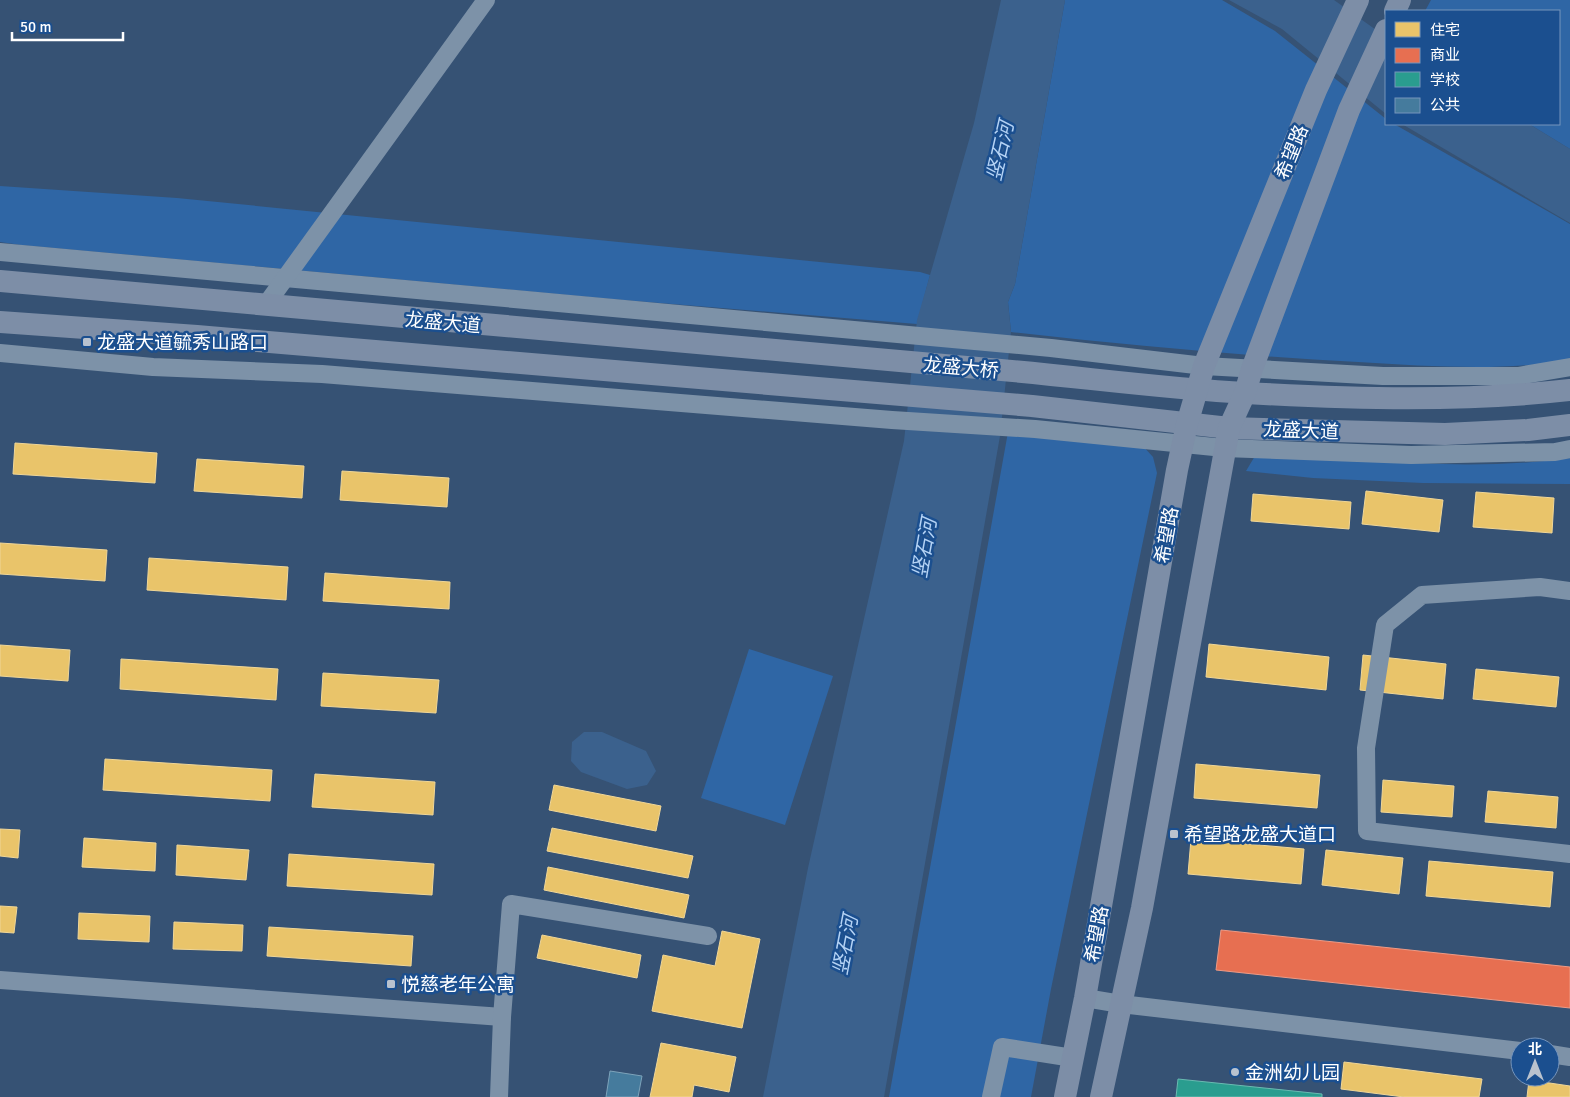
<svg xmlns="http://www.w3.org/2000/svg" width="1570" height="1097" font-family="Signika,'Noto Sans SC',sans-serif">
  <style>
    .green { fill: #2f66a5 }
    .water { fill: #3b618d }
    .homes { fill: #e9c46a; stroke: #f0d697 }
    .shops { fill: #e76f51; stroke: #ee9a85 }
    .schools { fill: #2a9d8f; stroke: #6abab1 }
    .public { fill: #457b9d; stroke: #7da3ba }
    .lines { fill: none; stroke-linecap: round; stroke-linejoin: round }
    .minor { stroke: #7d92a8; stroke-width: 18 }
    .major { stroke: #7d8ea7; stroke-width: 22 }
    .poi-dot { fill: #b9c2ce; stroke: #1b4f8f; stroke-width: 2 }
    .labels { text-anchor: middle; stroke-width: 5; stroke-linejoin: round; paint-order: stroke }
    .street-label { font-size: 19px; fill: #fff; stroke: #1b4f8f }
    .poi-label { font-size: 19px; fill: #fff; stroke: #1b4f8f; text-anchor: start }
    .water-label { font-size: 20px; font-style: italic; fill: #b5d3f5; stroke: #1b4f8f }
  </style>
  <rect width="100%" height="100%" fill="#365274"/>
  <g class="green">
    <path d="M1065,0H1222L1275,31L1386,119V124H1394L1570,224V360C1500,372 1429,366 1358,362C1242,356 1126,345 1011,332L1008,302L1015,284Z"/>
    <path d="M1431,0H1570V149L1529,124H1559V11H1425Z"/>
    <path d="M0,186L177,198L920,272L930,275L917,324L611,299L21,245L0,242Z"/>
    <path d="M1008,432L1142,445L1153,457L1157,473L1051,989L1031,1097H889Z"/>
    <path d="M1258,451C1360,460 1468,472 1570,458V484L1423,483L1313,478L1246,471Z"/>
    <path d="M749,649L833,676L785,825L701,798Z"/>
  </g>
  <g class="water">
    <path d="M1001,0H1065L1015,284L1008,302L1011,332L1000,436L884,1097H763L808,868L904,441L917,320L974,123Z"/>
    <path d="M1229,0H1334L1386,37V114L1282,29Z"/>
    <path d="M1402,124H1529L1570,149V223Z"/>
    <path d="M584,732H602L646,751L656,771L647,785L627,789L581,772L571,761L572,742Z"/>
  </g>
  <g class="homes">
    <path d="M15,443L157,453L155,483L13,474Z"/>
    <path d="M197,459L304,466L302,498L194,491Z"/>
    <path d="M342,471L449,478L447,507L340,500Z"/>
    <path d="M1366,491L1443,500L1439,532L1362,524Z"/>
    <path d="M1476,492L1554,498L1552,533L1473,527Z"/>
    <path d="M1253,494L1351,502L1349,529L1251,521Z"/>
    <path d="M0,543L107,550L105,581L0,574Z"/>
    <path d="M149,558L288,567L286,600L147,590Z"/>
    <path d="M325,573L450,582L449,609L323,601Z"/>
    <path d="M1209,644L1329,657L1326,690L1206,677Z"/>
    <path d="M0,645L70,650L68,681L0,676Z"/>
    <path d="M1363,655L1446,664L1443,699L1360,690Z"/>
    <path d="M121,659L278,669L276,700L120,689Z"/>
    <path d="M1476,669L1559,677L1556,707L1473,699Z"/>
    <path d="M323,673L439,680L436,713L321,706Z"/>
    <path d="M105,759L272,770L270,801L103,790Z"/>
    <path d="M1196,764L1320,775L1317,808L1194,798Z"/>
    <path d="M315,774L435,782L433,815L312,807Z"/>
    <path d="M1383,780L1454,786L1452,817L1381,812Z"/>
    <path d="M554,785L661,806L656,831L549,810Z"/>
    <path d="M1488,791L1558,797L1556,828L1485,822Z"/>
    <path d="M552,828L693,856L688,878L547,851Z"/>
    <path d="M0,829L20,830L18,858L0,856Z"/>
    <path d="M84,838L156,843L155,871L82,867Z"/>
    <path d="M1191,839L1304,849L1301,884L1188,874Z"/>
    <path d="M177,845L249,850L246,880L176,875Z"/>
    <path d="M1326,850L1403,858L1399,894L1322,885Z"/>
    <path d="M289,854L434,864L432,895L287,886Z"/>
    <path d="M1429,861L1553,872L1550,907L1426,896Z"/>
    <path d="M548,867L689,895L684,918L544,890Z"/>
    <path d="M0,906L17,907L14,933L0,932Z"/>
    <path d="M79,913L150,916L149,942L78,939Z"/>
    <path d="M174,922L243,925L242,951L173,949Z"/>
    <path d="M269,927L413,936L411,966L267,956Z"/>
    <path d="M722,931L760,939L742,1028L652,1011L663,955L715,966Z"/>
    <path d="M542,935L641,955L637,978L537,958Z"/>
    <path d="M661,1043L736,1057L729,1092L694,1085L692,1097H650Z"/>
    <path d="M1344,1062L1482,1079L1479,1097H1404L1341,1089Z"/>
    <path d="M1529,1080L1570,1086V1097H1527Z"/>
  </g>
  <path class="shops" d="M1221,930L1570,967V1008L1216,970Z"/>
  <path class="schools" d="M1178,1079L1322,1094V1097H1176Z"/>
  <path class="public" d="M610,1071L642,1076L638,1097H606Z"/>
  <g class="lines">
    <g class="minor">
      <path d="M0,252L1051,348L1204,366L1383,376H1518L1570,367"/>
      <path d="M265,306L486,0"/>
      <path d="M0,353L153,367L322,374L892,420L1035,429L1224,448L1411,455L1555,452L1570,449"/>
      <path d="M1570,591L1540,587L1422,595L1385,625L1366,748L1367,831L1570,854"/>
      <path d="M0,980L502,1017"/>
      <path d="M1085,998L1121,1004L1520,1051"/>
      <path d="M1550,1054L1570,1057"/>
      <path d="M499,1097L502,1017L511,904L708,936"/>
      <path d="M991,1097L1002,1047L1073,1058"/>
    </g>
    <g class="major">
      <path d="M1395,11L1400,0"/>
      <path d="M0,281C326,312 652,342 978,368C1067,375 1156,388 1246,393C1354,399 1463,402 1570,390"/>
      <path d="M0,322L197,336L1032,406L1229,428L1445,434L1528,430L1570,425"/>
      <path d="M1065,1097L1085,998L1177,470L1187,424L1204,366L1316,90L1358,0"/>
      <path d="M1101,1097L1142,908L1229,428L1245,393L1252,369L1349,110L1386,30"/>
    </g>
  </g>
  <g class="poi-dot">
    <rect x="82" y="337" width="10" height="10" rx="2.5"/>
    <rect x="1169" y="829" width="10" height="10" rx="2.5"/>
    <rect x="386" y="979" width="10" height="10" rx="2.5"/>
    <circle cx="1235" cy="1072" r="5"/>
  </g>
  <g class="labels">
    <g class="street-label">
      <text transform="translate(1291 152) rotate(-68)" y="7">希望路</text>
      <text transform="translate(443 322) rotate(5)" y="7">龙盛大道</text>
      <text transform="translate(961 367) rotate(5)" y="7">龙盛大桥</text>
      <text transform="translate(1301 430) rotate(2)" y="7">龙盛大道</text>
      <text transform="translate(1166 535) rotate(-80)" y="7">希望路</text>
      <text transform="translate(1096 934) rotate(-80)" y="7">希望路</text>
    </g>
    <g class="poi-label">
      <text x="97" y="349">龙盛大道毓秀山路口</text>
      <text x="1184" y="841">希望路龙盛大道口</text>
      <text x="401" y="991">悦慈老年公寓</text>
      <text x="1245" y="1079">金洲幼儿园</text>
    </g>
    <g class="water-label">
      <text transform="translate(1000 151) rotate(-77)" y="7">竖石河</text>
      <text transform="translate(924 548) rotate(-80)" y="7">竖石河</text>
      <text transform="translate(845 945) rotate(-79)" y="7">竖石河</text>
    </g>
  </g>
  <rect x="1385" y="10" width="175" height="115" fill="#1b4f8f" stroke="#7695bc"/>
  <rect x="1395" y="22" width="25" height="15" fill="#e9c46a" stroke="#7695bc"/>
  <text x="1430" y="35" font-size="15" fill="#ffffff">住宅</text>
  <rect x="1395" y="48" width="25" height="15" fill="#e76f51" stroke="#7695bc"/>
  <text x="1430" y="60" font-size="15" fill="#ffffff">商业</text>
  <rect x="1395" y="72" width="25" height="15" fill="#2a9d8f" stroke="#7695bc"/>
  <text x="1430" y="85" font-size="15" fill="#ffffff">学校</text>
  <rect x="1395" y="98" width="25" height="15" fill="#457b9d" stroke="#7695bc"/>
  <text x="1430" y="110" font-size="15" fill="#ffffff">公共</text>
  <g transform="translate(1535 1062)"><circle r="24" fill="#1b4f8f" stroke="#7695bc"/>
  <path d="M0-4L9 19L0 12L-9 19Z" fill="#b9c2ce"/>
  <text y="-8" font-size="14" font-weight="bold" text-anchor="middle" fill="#ffffff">北</text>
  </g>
  <path d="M12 32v8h111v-8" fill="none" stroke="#ffffff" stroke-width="2.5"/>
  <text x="20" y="32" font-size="15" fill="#ffffff" stroke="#1b4f8f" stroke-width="4" paint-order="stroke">50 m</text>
</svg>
